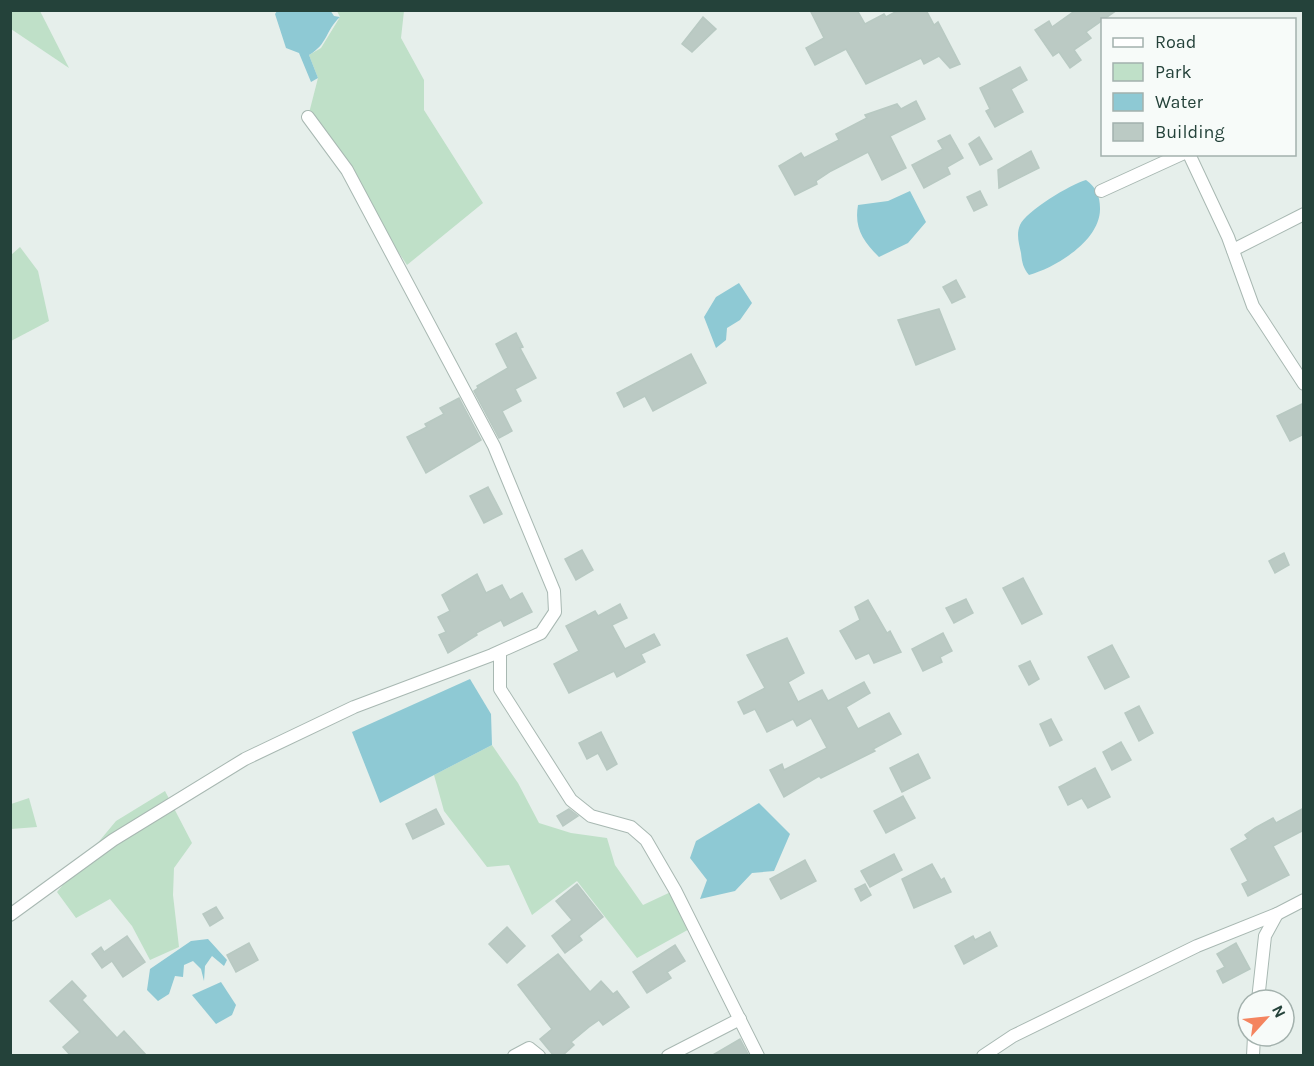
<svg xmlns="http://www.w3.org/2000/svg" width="1314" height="1066" font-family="Karla,sans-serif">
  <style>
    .green { fill: #bfe0c8 }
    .water { fill: #8ec9d4 }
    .building { fill: #bbcac4; stroke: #b8c9c2; stroke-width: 1.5 }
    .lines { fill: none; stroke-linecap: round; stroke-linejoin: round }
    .street-casing { stroke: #a8b8b2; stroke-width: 14 }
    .street { stroke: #fff; stroke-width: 12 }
  </style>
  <rect width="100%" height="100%" fill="#e6efeb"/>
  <g class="green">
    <path d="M11,10L40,11L69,68L11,29Z"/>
    <path d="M337,11H404L401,38L424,80V110L483,203L407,265L308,117L318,78L309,55L321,48L340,17Z"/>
    <path d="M20,247L38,271L49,321L11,341V255Z"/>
    <path d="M492,745L518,783L539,823L571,833L607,838L615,865L643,905L675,890L693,927L637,958L577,881L532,915L509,865L487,867L444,811L434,775Z"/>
    <path d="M165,791L192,843L174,868L173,895L179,947L150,960L132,926L110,899L76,918L57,892L116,821Z"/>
    <path d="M29,798L37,827L11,829V804Z"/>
  </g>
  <g class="water">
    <path d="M330,10L334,16L340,17C325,31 328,44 309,55L318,78L311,82L299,53L286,48L275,14L277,11Z"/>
    <path d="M1086,180C1096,187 1100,196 1100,208C1101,240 1057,267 1029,275C1023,268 1022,262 1021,253C1019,244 1016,234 1020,225C1026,211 1071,184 1086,180Z"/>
    <path d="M910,191L926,222L908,243L879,257C863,241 854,228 858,205L888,201Z"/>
    <path d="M739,283L752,303L740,320L727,328L726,340L716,348L704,317L716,297Z"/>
    <path d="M470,679L491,714L492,745L380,803L352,732Z"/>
    <path d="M759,803L790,834L774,871L752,873L735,891L700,899L707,880L690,858L696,841Z"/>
    <path d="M208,939L227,960L224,966L212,956L205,966L204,981L201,969L193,961L184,965L183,977L175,976L169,994L158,1001L147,990L150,969L191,941Z"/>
    <path d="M221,982L236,1005L232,1015L216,1024L192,995Z"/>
  </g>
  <g class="building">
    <path d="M810,10H857L865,24L884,14L886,17L899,10H926L934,25L938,22L960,64L950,68L939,56L924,64L921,58L866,84L846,49L815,65L806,48L824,38Z"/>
    <path d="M1076,10H1117L1086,32L1091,38L1074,50L1081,60L1070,68L1059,52L1053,56L1035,30L1049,21L1052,27Z"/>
    <path d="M703,17L716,29L692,52L682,44Z"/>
    <path d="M1020,67L1027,80L1011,89L1023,112L995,127L986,111L990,109L980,88Z"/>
    <path d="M916,101L925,119L890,136L906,168L882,180L868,152L831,171L816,181L817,184L795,195L779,166L801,153L804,158L839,140L836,134L867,118L865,115L897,104L901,109Z"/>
    <path d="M950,135L963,158L947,167L950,174L924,188L912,165L943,149L938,141Z"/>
    <path d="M979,137L992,159L980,165L969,144Z"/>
    <path d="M1031,151L1039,168L999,188L998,170Z"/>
    <path d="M980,191L987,205L974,211L967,197Z"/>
    <path d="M956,280L965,297L952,303L943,287Z"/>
    <path d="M939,309L955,349L916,365L898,320Z"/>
    <path d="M516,333L523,347L520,348L536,378L515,389L521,401L502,411L512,431L499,438L474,391L478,388L477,386L508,368L496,344Z"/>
    <path d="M691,354L706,383L653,411L645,396L624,407L617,393Z"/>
    <path d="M459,398L481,440L426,473L407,437L427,427L425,424L444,414L440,408Z"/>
    <path d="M1304,403V434L1290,441L1277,416Z"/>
    <path d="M488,487L502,514L484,523L470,496Z"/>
    <path d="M582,550L593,570L576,580L565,559Z"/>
    <path d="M1284,553L1289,565L1275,573L1269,561Z"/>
    <path d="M477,574L486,593L502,585L510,600L522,593L532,612L504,626L501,620L476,633L477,635L448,653L439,635L446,632L438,617L450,611L442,595Z"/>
    <path d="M1023,578L1042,614L1022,624L1003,588Z"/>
    <path d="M966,599L973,613L954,623L946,608Z"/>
    <path d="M868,600L887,633L890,631L901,652L874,663L869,653L856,659L840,631L860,620L855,607Z"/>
    <path d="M620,604L627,618L612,625L625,649L654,634L660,645L641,654L645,662L617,677L614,671L569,693L554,664L579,651L566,626L595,611L598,616Z"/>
    <path d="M943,633L952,651L940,657L942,662L923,671L912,649Z"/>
    <path d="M787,638L804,673L788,682L798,702L822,690L828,701L864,682L870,693L846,707L858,729L889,713L901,734L873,749L875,751L821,778L819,776L784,797L770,770L782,764L784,770L827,748L811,718L797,726L793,719L767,732L755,709L744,714L738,702L765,688L747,655Z"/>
    <path d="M1112,645L1129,677L1105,689L1088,657Z"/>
    <path d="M1030,661L1039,679L1029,685L1019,666Z"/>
    <path d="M1139,706L1153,733L1139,741L1125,713Z"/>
    <path d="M1051,719L1062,740L1050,746L1040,724Z"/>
    <path d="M601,732L617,764L607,770L598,753L587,759L579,743Z"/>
    <path d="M1121,742L1131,760L1112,770L1103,752Z"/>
    <path d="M918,754L930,778L902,792L890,768Z"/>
    <path d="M1095,768L1110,797L1088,808L1082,798L1068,805L1059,787Z"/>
    <path d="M903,796L915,818L886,833L874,811Z"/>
    <path d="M1304,808V830L1273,846L1289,875L1248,896L1242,884L1248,881L1231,849L1248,839L1245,835L1255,828L1273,818L1276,823Z"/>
    <path d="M436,809L444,824L413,839L406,824Z"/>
    <path d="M569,809L578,816L563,826L557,816Z"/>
    <path d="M894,854L902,870L870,887L861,871Z"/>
    <path d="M805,860L816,881L781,899L770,879Z"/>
    <path d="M932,864L941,880L944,878L951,892L914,908L902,879Z"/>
    <path d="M577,884L603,917L579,936L582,940L565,953L552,936L572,920L556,901Z"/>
    <path d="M865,884L871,895L861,901L855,889Z"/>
    <path d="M216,907L223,918L210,926L203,914Z"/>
    <path d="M507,927L525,946L507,963L489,944Z"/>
    <path d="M990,932L997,946L964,964L955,946L973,936L975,940Z"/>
    <path d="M127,936L145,962L123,977L112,961L102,968L92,954L101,947L104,952Z"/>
    <path d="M249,943L258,960L236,972L227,955Z"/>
    <path d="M1236,943L1250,969L1223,983L1217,971L1225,967L1217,954Z"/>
    <path d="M675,945L685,961L667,972L671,978L647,993L633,972Z"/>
    <path d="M558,954L590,992L601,981L613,994L617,991L629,1007L603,1025L599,1020L589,1027L571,1042L574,1045L562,1056H554L540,1039L552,1029L518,985Z"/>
    <path d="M72,981L86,996L82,1000L117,1038L124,1031L147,1056H71L63,1047L80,1032L50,1001Z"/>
    <path d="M740,1039L749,1056H711Z"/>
  </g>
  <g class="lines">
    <g class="street-casing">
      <g id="street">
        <path d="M1189,154L1228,237L1253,306L1304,384"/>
        <path d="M1101,191L1182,154"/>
        <path d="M1233,250L1304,214"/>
        <path d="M500,652V689L571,800L591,816L631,827L646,840L675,890L758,1056"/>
        <path d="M10,915L113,840L245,759L354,707L492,655L541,633L555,612L554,591L494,446L347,170L308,117"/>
        <path d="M1258,1000L1265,936L1277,914"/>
        <path d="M514,1056L529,1048L539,1056"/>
        <path d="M668,1056L740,1019"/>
        <path d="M983,1056L1013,1036L1197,946L1277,914L1304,900"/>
        <path d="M1253,1056L1254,1036"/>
      </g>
    </g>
    <use href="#street" class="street"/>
  </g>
  <rect width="1314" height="1066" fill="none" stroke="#24423a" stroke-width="24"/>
  <rect x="1101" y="18" width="195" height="138" fill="#f7fbf9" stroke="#a3b1ad" stroke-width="1.5"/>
  <rect x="1113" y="38" width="30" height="9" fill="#ffffff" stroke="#a3b1ad" stroke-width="1.5"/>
  <text x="1155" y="48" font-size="18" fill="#24423a">Road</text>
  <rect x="1113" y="63" width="30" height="18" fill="#bfe0c8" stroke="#a3b1ad" stroke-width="1.5"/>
  <text x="1155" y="78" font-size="18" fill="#24423a">Park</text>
  <rect x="1113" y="93" width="30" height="18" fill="#8ec9d4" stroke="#a3b1ad" stroke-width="1.5"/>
  <text x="1155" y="108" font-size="18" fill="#24423a">Water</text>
  <rect x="1113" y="123" width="30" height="18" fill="#bbcac4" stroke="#a3b1ad" stroke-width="1.5"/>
  <text x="1155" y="138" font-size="18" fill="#24423a">Building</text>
  <g transform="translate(1266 1018) rotate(63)"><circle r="28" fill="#f7fbf9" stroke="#a3b1ad" stroke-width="1.5"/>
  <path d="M0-4.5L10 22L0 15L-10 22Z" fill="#f4845f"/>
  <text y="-9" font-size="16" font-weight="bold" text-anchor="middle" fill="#24423a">N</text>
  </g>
</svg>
